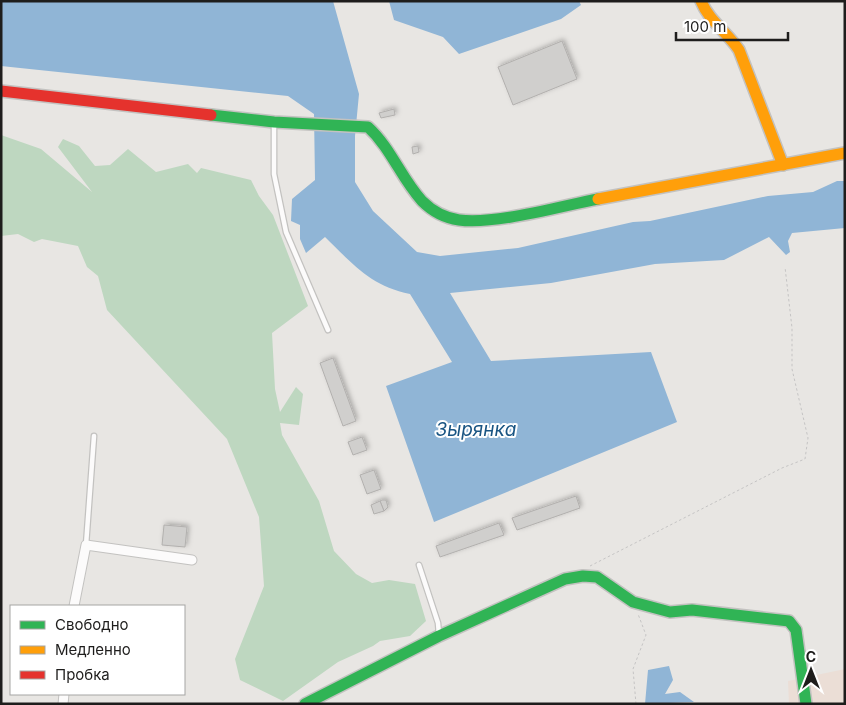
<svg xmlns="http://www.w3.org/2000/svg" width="846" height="705" font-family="Inter,sans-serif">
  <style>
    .industrial { fill: #ebded6 }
    .green { fill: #bed7c0 }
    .water { fill: #90b5d6 }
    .building { fill: #d0cfcd; stroke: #b2b0ae; filter: url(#shadow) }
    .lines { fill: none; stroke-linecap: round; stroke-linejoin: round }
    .lane-casing { stroke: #c3c2c0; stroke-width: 7 }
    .street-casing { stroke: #c3c2c0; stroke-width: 11 }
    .fast-casing { stroke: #c3c2c0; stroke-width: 14 }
    .slow-casing { stroke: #c3c2c0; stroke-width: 14 }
    .jam-casing { stroke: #c3c2c0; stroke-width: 14 }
    .path { stroke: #c5c4c4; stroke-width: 1; stroke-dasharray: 2.5 2.5; stroke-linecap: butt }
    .lane { stroke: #fcfbfb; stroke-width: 4.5 }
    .street { stroke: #fcfbfb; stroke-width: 9 }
    .fast { stroke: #30b455; stroke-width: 11 }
    .slow { stroke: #ff9f0a; stroke-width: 11 }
    .jam { stroke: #e5322d; stroke-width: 11 }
    .labels { text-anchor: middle; stroke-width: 4; stroke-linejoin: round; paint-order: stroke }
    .water-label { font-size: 19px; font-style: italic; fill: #1a5583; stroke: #fff }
  </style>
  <defs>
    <filter id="shadow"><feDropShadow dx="2" dy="-2" stdDeviation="2.5" flood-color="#0004"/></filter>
  </defs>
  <rect width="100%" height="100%" fill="#e8e6e3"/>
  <path class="industrial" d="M845,669V704H789L788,681Z"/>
  <path class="green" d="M1,135L41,149L92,192L58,147L63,139L79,146L95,166L110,165L128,149L156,172L188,164L197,173L201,168L251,180L259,196L273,215L308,306L272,333L275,389L280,412L296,387L303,394L299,425L280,423L282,435L319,501L334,551L356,574L372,583L389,580L415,584L426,621L410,636L380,641L373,646L338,662L283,701L240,680L235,659L264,586L259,517L227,439L107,310L98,276L87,267L78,246L42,239L34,242L18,234L1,236Z"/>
  <g class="water">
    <path d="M1,1H333L359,94L355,136V182L373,211L417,252L440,256L518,248L633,222L650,221L768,196L813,192L837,181H845V228L792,233L788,241L790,252L786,255L769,237L724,260L655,264L551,283L450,293L491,361L651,352L677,422L434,522L386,386L452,362L410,294C370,286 352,263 325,237L306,253L300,239V225L291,221L292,199L315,180L314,114L288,96L1,66Z"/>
    <path d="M389,1H579L581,5L561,19L459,54L443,37L394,20Z"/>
    <path d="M669,666L673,680L665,694L680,692L694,702L645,704L648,670Z"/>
  </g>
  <g class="building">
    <path d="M562,41L577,79L513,105L498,67Z"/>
    <path d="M394,109L395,115L381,118L379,113Z"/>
    <path d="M418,146L419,152L413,154L412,147Z"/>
    <path d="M333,358L356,421L343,426L320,363Z"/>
    <path d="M362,437L367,450L353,455L348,442Z"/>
    <path d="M374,470L381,489L367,494L360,475Z"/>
    <path d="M576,496L580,508L517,530L512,518Z"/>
    <path d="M382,500H386L388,507L384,511L380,501Z"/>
    <path d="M380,501L384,511L374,514L371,505Z"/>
    <path d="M499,523L504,535L440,557L436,546Z"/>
    <path d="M164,525L187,527L185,547L162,545Z"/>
  </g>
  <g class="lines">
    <g class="lane-casing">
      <g id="lane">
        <path d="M274,123V174L286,232L328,330"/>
        <path d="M86,545L94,436"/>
        <path d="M419,565L438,623L439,635"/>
      </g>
    </g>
    <g class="street-casing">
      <g id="street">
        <path d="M74,606L86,545L192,560"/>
        <path d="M63,704L64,694"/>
      </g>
    </g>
    <g class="fast-casing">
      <g id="fast">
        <path d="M211,115L274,122L368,127C391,148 401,178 422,201C432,211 445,218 459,220C495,225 561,206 598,199"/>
        <path d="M305,704L439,636L565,579L583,576L597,577L633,602L670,612L692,610L789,621L796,630L806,704"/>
      </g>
    </g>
    <g class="slow-casing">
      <g id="slow">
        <path d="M701,1C709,21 727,32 739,50L783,165"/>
        <path d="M598,199L845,153"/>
      </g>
    </g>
    <g class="jam-casing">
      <path id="jam" d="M1,91L211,115"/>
    </g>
    <g class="path">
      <path d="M590,566L782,468L805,459L808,438L792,369V328L785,267"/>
      <path d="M636,704L633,669L646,635L638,614"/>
    </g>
    <use href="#lane" class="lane"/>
    <use href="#street" class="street"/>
    <use href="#fast" class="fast"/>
    <use href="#slow" class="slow"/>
    <use href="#jam" class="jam"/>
  </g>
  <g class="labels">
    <g class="water-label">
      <text x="476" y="436">Зырянка</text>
    </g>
  </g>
  <rect width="846" height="705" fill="none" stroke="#1e1d1c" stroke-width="5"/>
  <rect x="10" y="605" width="175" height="90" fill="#ffffff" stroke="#a5a5a4"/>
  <rect x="20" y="621" width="25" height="8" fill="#30b455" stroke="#a5a5a4"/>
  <text x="55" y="630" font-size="15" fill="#1e1d1c">Свободно</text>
  <rect x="20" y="646" width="25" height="8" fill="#ff9f0a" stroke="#a5a5a4"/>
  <text x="55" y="655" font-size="15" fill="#1e1d1c">Медленно</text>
  <rect x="20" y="671" width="25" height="8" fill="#e5322d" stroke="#a5a5a4"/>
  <text x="55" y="680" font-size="15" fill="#1e1d1c">Пробка</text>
  <g transform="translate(811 670)" stroke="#ffffff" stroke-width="4" paint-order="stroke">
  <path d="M0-4L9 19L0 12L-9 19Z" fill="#1e1d1c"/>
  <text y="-8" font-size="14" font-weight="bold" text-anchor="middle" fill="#1e1d1c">С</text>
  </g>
  <path d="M676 32v8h112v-8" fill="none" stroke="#1e1d1c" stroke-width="2.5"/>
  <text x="684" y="32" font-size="15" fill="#1e1d1c" stroke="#ffffff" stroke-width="4" paint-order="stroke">100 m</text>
</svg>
